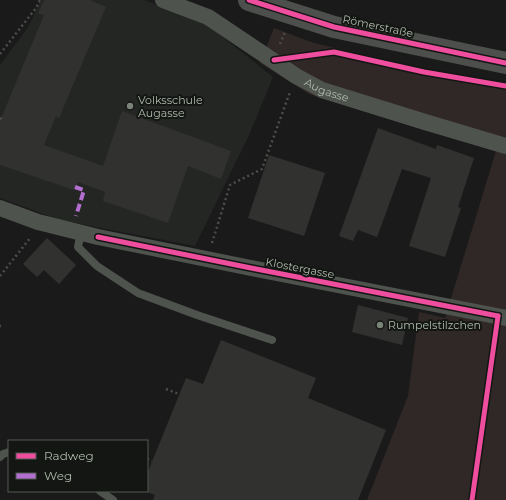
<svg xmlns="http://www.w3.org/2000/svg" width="506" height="500" font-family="Montserrat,sans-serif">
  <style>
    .built { fill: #242624 }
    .green { fill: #302826 }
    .building { fill: #313230 }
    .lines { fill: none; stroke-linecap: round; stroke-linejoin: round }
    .path { stroke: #4b4e4a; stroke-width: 2.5; stroke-dasharray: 2 3; stroke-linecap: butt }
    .lane { stroke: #4f534e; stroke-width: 8 }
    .street { stroke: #4f534e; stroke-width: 16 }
    .primary { stroke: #4c4f4b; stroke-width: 22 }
    .quiet { stroke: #b36fd0; stroke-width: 4; stroke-dasharray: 8 4; stroke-linecap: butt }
    .cycleway-casing { stroke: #141614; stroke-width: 8 }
    .cycleway { stroke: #ef4d9e; stroke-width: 5 }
    .poi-dot { fill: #7a8378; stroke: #141614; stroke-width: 1.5 }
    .labels { text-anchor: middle; stroke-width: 4; stroke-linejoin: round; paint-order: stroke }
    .street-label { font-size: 11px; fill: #aebbab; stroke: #141614 }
    .poi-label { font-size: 11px; fill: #aebbab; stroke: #141614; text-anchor: start }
  </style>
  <rect width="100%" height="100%" fill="#1a1a1a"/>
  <path class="built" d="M41,0H144L205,23L273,77L249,135L195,246L60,220L0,198V65L29,26Z"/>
  <path class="green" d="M274,28L314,43L419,68L506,83V500H367L408,396L419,312L445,318L496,151L309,94L260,63Z"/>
  <g class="building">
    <path d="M44,0H90L106,7L59,118L56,116L44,145L103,166L122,111L231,151L221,179L188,166L168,223L103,201L105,192L78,182L74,190L0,165V121L44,15L38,13Z"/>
    <path d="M378,128L436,149L437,145L474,158L458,207L461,208L445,257L409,246L431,178L402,169L377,237L358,230L353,241L339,236Z"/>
    <path d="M269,155L325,173L304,236L248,218Z"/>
    <path d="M47,238L76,265L59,284L44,270L37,277L23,264Z"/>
    <path d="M358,305L408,318L402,345L352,332Z"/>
    <path d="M221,340L316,378L308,398L386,430L358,500H153L155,495L147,492V474L186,378L203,384Z"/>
  </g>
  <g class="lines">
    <g class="path">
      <path d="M280,44L285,32"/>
      <path d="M0,54L36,8L40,0"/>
      <path d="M0,118L2,119"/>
      <path d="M212,243L230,185L262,169L290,92"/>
      <path d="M0,276L31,237"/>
      <path d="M0,326H1"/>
      <path d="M166,389L179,394"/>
      <path d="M147,459L152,461"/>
    </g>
    <g class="lane">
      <path d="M81,232L78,247L97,266L138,293L197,315L272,340"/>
      <path d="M0,457L3,454L9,452"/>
      <path d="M100,491L113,500"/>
    </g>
    <g class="street">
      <path id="s1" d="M163,0L208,17L296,76L322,90L425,122L506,146"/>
      <path d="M0,208L38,222L98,237L251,268L506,318"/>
    </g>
    <path class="primary" d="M249,0L334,27L506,63"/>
    <path class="quiet" d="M75,187L84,190L76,216"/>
    <g class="cycleway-casing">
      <g id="cycleway">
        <path d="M249,0L334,27L506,63"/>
        <path d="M274,60L334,52L424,72L506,86"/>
        <path d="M98,237L251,268L498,316"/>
        <path d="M472,500L498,316"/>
      </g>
    </g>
    <use href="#cycleway" class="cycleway"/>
  </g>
  <g class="poi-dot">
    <circle cx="130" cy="106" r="4"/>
    <circle cx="380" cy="325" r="4"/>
  </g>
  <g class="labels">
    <g class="street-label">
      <text transform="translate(378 26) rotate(12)" y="4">Römerstraße</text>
      <text dy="4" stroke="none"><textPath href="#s1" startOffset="188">Augasse</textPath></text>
      <text transform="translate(300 268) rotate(11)" y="4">Klostergasse</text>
    </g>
    <g class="poi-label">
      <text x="138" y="104">Volksschule<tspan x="138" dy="13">Augasse</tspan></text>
      <text x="388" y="329">Rumpelstilzchen</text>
    </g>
  </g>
  <rect x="8" y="440" width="140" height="52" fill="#141614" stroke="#525850"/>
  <rect x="16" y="453" width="20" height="6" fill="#ef4d9e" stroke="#525850"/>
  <text x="44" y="460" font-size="12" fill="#aebbab">Radweg</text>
  <rect x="16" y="473" width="20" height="6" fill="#b36fd0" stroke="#525850"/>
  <text x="44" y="480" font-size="12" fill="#aebbab">Weg</text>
</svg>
